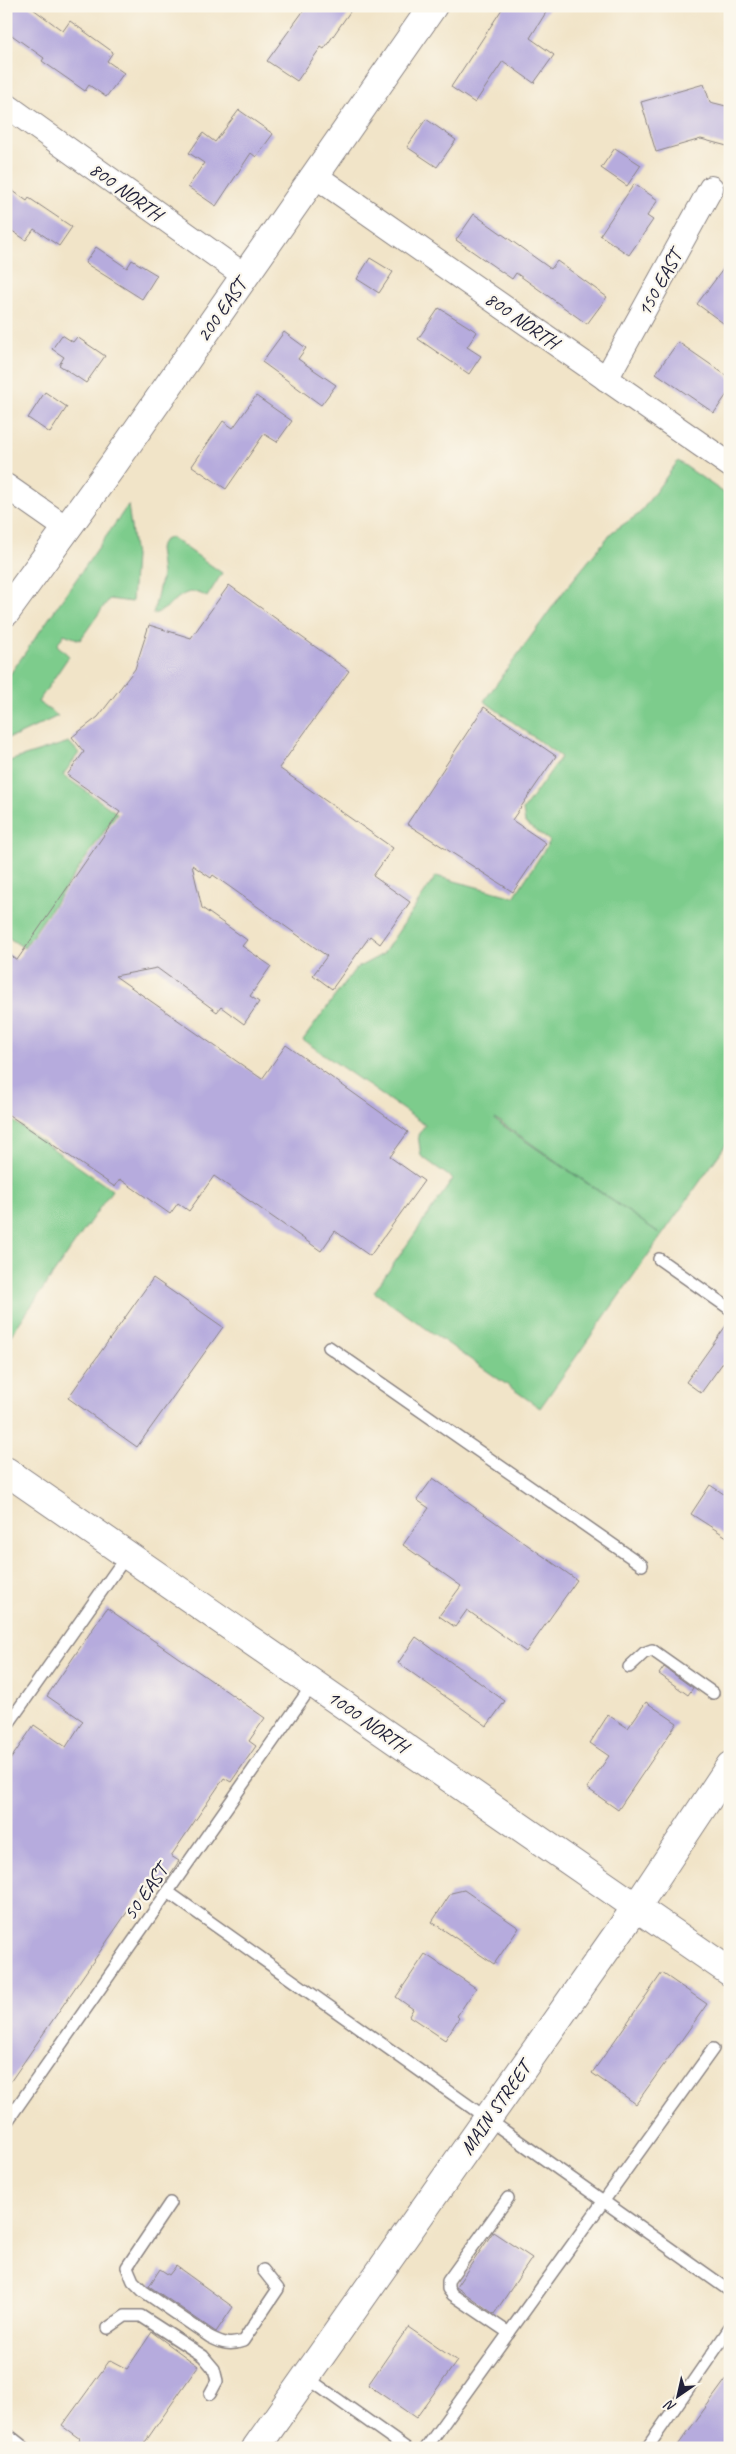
<svg xmlns="http://www.w3.org/2000/svg" width="736" height="2454" font-family="Caveat,sans-serif">
  <style>
    .green { fill: #7dcc8c; stroke: #507764; fill-rule: evenodd }
    .building { fill: #b6abdd }
    .lines { fill: none; stroke-linecap: round; stroke-linejoin: round }
    .lane-casing { stroke: #8a8382; stroke-width: 14 }
    .street-casing { stroke: #8a8382; stroke-width: 26 }
    .secondary-casing { stroke: #8a8382; stroke-width: 30 }
    .primary-casing { stroke: #8a8382; stroke-width: 30 }
    .lane { stroke: #fff; stroke-width: 11 }
    .street { stroke: #fff; stroke-width: 24 }
    .secondary { stroke: #fff; stroke-width: 28 }
    .primary { stroke: #fff; stroke-width: 28 }
    .labels { text-anchor: middle; stroke-width: 4.5; stroke-linejoin: round; paint-order: stroke }
    .street-label { font-size: 20px; fill: #22223b; stroke: #fbf7ec }
  </style>
  <rect width="100%" height="100%" fill="#fbf7ec"/>
  <filter id="ink" filterUnits="userSpaceOnUse"><feTurbulence type="fractalNoise" baseFrequency=".02" numOctaves="2"/><feDisplacementMap in="SourceGraphic" scale="10" xChannelSelector="R" yChannelSelector="G"/><feConvolveMatrix kernelMatrix="1 2 1 2 8 2 1 2 1" color-interpolation-filters="sRGB"/></filter>
  <filter id="wash" filterUnits="userSpaceOnUse"><feTurbulence type="fractalNoise" baseFrequency=".0096" numOctaves="4" result="noise"/><feDisplacementMap in="SourceGraphic" scale="20" xChannelSelector="R" yChannelSelector="G"/><feGaussianBlur stdDeviation="1.12" result="paint"/><feColorMatrix in="noise" values="0 0 0 0 0 0 0 0 0 0 0 0 0 0 0 0 0 1.4 0 .05"/><feComposite in="paint" operator="in"/></filter>
  <g filter="url(#wash)">
    <rect width="100%" height="100%" fill="#f1e4c8"/>
    <g class="green">
      <path d="M678,461L730,497V1139L540,1408L374,1292L453,1179L421,1156L418,1135L425,1125L303,1040L355,969L383,954L436,876L514,897L550,841L525,823L523,810L561,757L484,701L564,591L612,532L639,514ZM495,1119H496L659,1233L495,1120Z"/>
      <path d="M128,505L135,556L132,602L109,599L80,640L64,634L57,645L69,656L38,702L58,716L16,736L6,738V680Z"/>
      <path d="M171,537L222,573L207,597C181,581 175,609 153,614L162,575L159,548L163,541Z"/>
      <path d="M69,742L79,753L63,775L117,813L24,948L6,936V762Z"/>
      <path d="M6,1116L112,1190L6,1342Z"/>
    </g>
    <g id="blocks">
      <g class="building">
        <path d="M6,6H29L63,31L70,21L113,52L107,61L124,73L106,97L89,85L85,91L42,61L44,58L6,31Z"/>
        <path d="M307,6H354L324,49L321,47L297,81L267,61Z"/>
        <path d="M504,6H550L530,38L554,55L534,83L503,61L475,103L451,87Z"/>
        <path d="M704,84L710,102L730,107V136L727,146L701,139L656,152L641,102Z"/>
        <path d="M239,110L273,134L256,157L251,153L216,206L188,187L204,163L189,153L203,133L215,142Z"/>
        <path d="M426,119L456,140L437,167L407,147Z"/>
        <path d="M615,148L641,165L627,186L601,168Z"/>
        <path d="M634,184L658,200L647,216L653,220L629,255L600,235Z"/>
        <path d="M6,186L27,201L29,198L72,227L59,246L34,229L26,240L6,227Z"/>
        <path d="M474,214L551,269L557,261L607,297L587,324L516,273L512,279L456,240Z"/>
        <path d="M96,247L127,268L132,260L157,275L142,299L85,263Z"/>
        <path d="M370,258L393,272L379,293L357,279Z"/>
        <path d="M730,260V328L697,304Z"/>
        <path d="M439,308L477,332L467,347L481,356L469,374L418,339Z"/>
        <path d="M284,332L306,348L298,359L336,385L321,405L262,362Z"/>
        <path d="M62,335L73,342L77,337L105,356L86,383L59,365L64,357L52,349Z"/>
        <path d="M678,342L730,378V390L714,413L656,373Z"/>
        <path d="M45,392L67,407L50,433L28,418Z"/>
        <path d="M256,396L292,421L277,442L264,434L226,489L192,466L223,421L233,428Z"/>
        <path d="M229,585L349,671L279,768L393,848L373,876L410,902L380,944L370,936L332,989L313,975L327,956L213,875L211,878L192,865L202,908L247,940L242,946L271,966L250,996L259,1002L244,1024L221,1007L217,1012L157,968L115,976L262,1079L286,1045L408,1132L390,1157L424,1181L370,1256L335,1231L321,1251L214,1176L189,1211L178,1203L170,1214L120,1179L115,1187L6,1113V952L17,960L120,812L67,775L84,752L72,737L98,717L135,669L149,625L191,638Z"/>
        <path d="M484,707L556,756L512,820L546,843L513,892L407,824Z"/>
        <path d="M153,1278L223,1327L137,1447L68,1398Z"/>
        <path d="M730,1320V1353L701,1393L686,1382Z"/>
        <path d="M433,1478L577,1580L526,1652L467,1610L455,1627L439,1616L461,1586L403,1545L429,1508L417,1500Z"/>
        <path d="M710,1485L730,1498V1539L691,1514Z"/>
        <path d="M107,1608L265,1718L249,1741L256,1746L231,1782L224,1778L171,1856L179,1861L164,1884L152,1876L6,2088V1766L34,1725L66,1747L83,1721L47,1696Z"/>
        <path d="M416,1637L505,1701L487,1726L398,1663Z"/>
        <path d="M664,1667L693,1688L688,1695L659,1674Z"/>
        <path d="M646,1702L677,1723L618,1810L587,1788L609,1756L590,1743L608,1715L628,1728Z"/>
        <path d="M464,1890L519,1928L494,1964L432,1922L451,1893Z"/>
        <path d="M425,1954L476,1988L457,2016L459,2018L445,2040L409,2016L413,2009L396,1997Z"/>
        <path d="M662,1973L707,2004L636,2104L592,2073Z"/>
        <path d="M493,2232L532,2258L494,2314L456,2287Z"/>
        <path d="M176,2266L233,2307L216,2332L149,2286L160,2269L169,2275Z"/>
        <path d="M408,2327L457,2361L416,2418L368,2385Z"/>
        <path d="M152,2332L198,2366L141,2448H74L80,2439L62,2426L110,2360L127,2369Z"/>
        <path d="M730,2374V2448H676Z"/>
      </g>
    </g>
  </g>
  <g filter="url(#ink)">
    <use href="#blocks" fill-opacity="0" stroke="#8a8382" stroke-width="1"/>
    <g class="lines">
      <g class="lane-casing">
        <g id="lane">
          <path d="M659,1259L730,1309"/>
          <path d="M329,1347L642,1565"/>
          <path d="M629,1667L644,1653L652,1650L713,1693"/>
          <path d="M6,1727L127,1555"/>
          <path d="M168,1892L730,2291"/>
          <path d="M6,2123L313,1684"/>
          <path d="M508,2198L448,2281V2289L453,2295L509,2333"/>
          <path d="M170,2203L127,2267L133,2281L143,2291L210,2337C222,2343 230,2346 243,2341L278,2289L263,2270"/>
          <path d="M108,2328L125,2316H141L203,2356L214,2369L217,2381L210,2394"/>
          <path d="M306,2377L406,2448"/>
          <path d="M6,2433L25,2448"/>
          <path d="M426,2448L713,2049"/>
          <path d="M647,2448L730,2328"/>
        </g>
      </g>
      <g class="street-casing">
        <g id="street">
          <path d="M6,105L245,276"/>
          <path d="M314,175L730,465"/>
          <path d="M606,379L711,188"/>
          <path d="M6,486L66,528"/>
        </g>
      </g>
      <g class="secondary-casing">
        <g id="secondary">
          <path d="M6,612L113,465L433,6"/>
          <path d="M6,1471L730,1972"/>
        </g>
      </g>
      <g class="primary-casing">
        <path id="primary" d="M256,2448L637,1906L730,1766"/>
      </g>
      <use href="#lane" class="lane"/>
      <use href="#street" class="street"/>
      <use href="#secondary" class="secondary"/>
      <use href="#primary" class="primary"/>
    </g>
  </g>
  <g class="labels">
    <g class="street-label">
      <text transform="translate(126 191) rotate(36)" y="7">800 NORTH</text>
      <text transform="translate(659 283) rotate(-61)" y="7">150 EAST</text>
      <text transform="translate(221 310) rotate(-55)" y="7">200 EAST</text>
      <text transform="translate(522 320) rotate(35)" y="7">800 NORTH</text>
      <text transform="translate(368 1721) rotate(35)" y="7">1000 NORTH</text>
      <text transform="translate(145 1892) rotate(-55)" y="7">50 EAST</text>
      <text transform="translate(495 2108) rotate(-55)" y="7">MAIN STREET</text>
    </g>
  </g>
  <rect width="736" height="2454" fill="none" stroke="#fbf7ec" stroke-width="25"/>
  <g transform="translate(678 2396) rotate(214)" stroke="#fbf7ec" stroke-width="4" paint-order="stroke">
  <path d="M0-4L9 19L0 12L-9 19Z" fill="#22223b"/>
  <text y="-8" font-size="14" font-weight="bold" text-anchor="middle" fill="#22223b">N</text>
  </g>
</svg>
